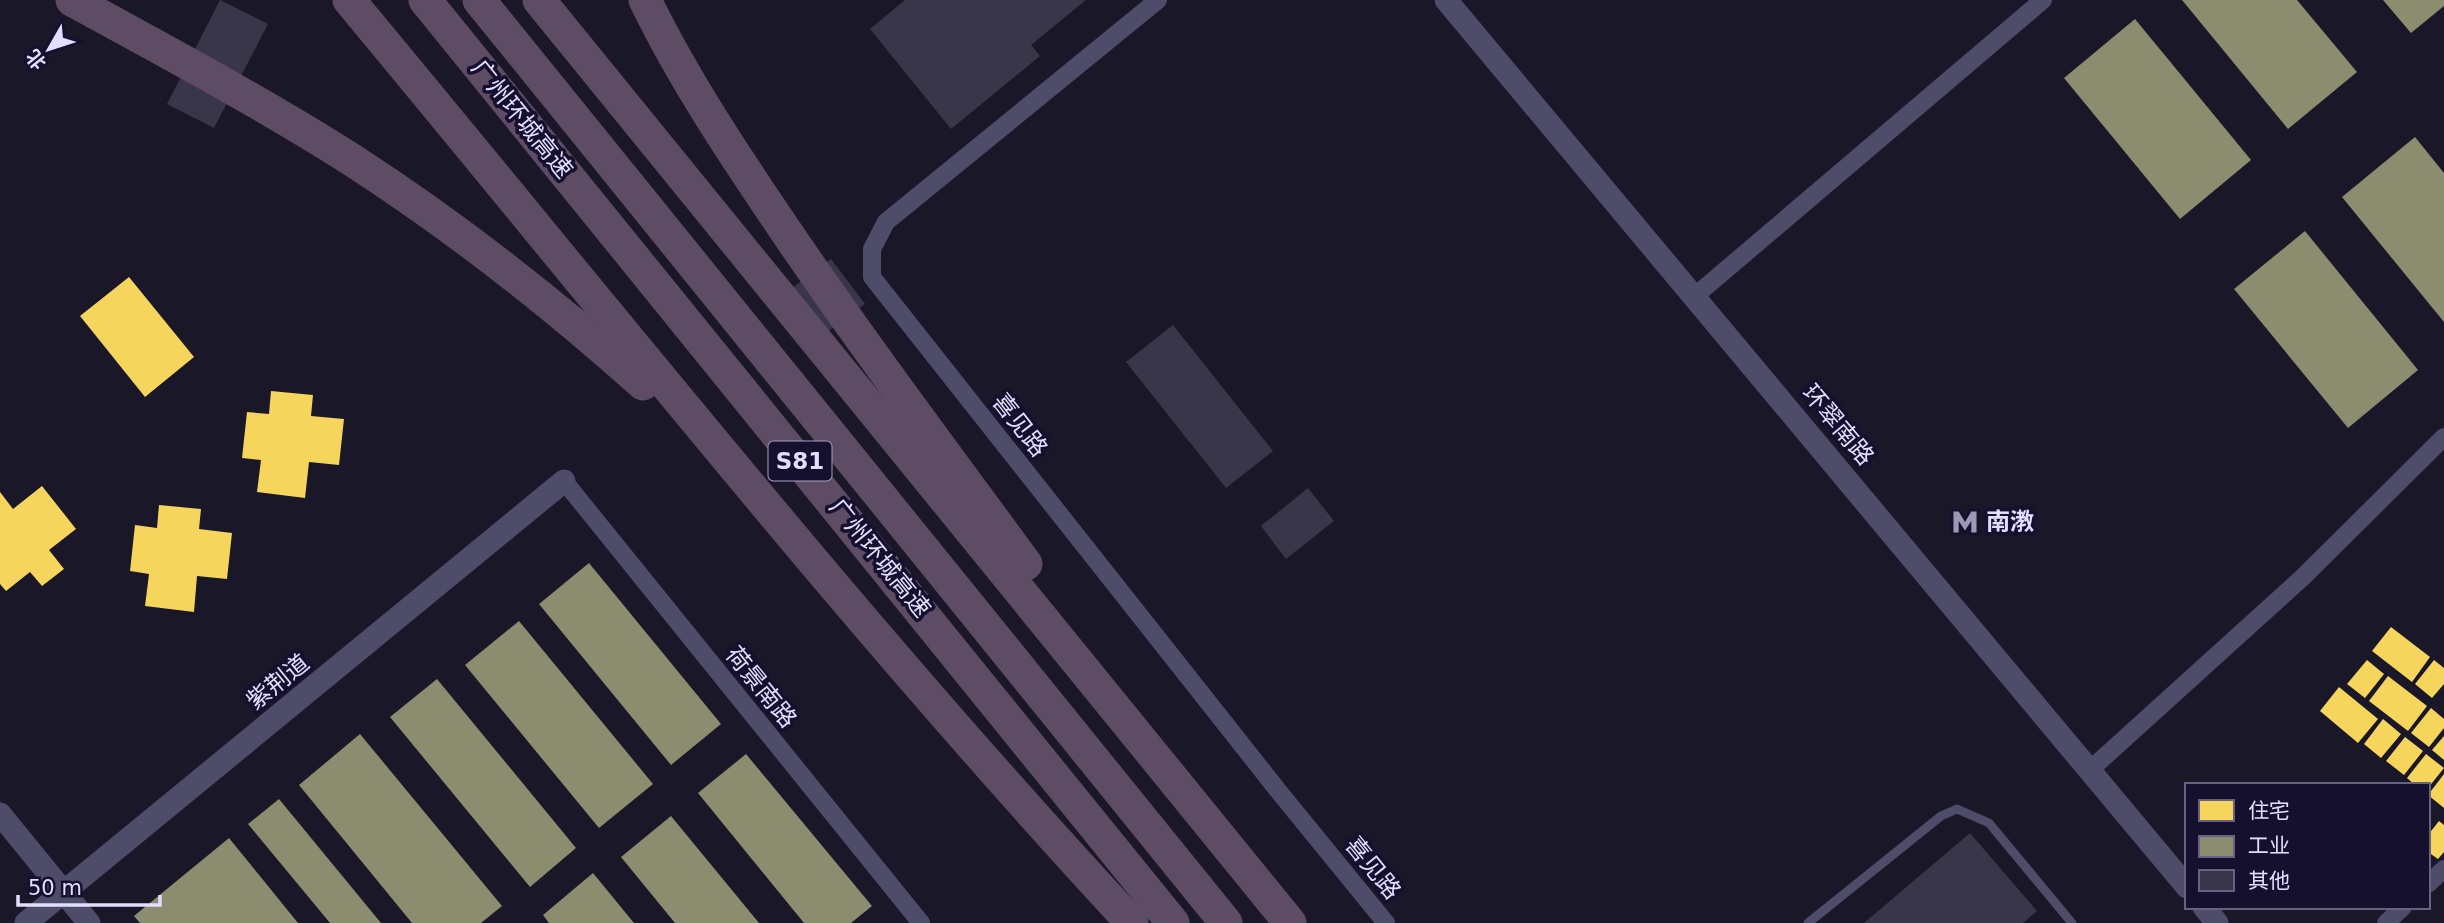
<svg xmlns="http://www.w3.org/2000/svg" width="2444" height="923" font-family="'DejaVu Sans','Noto Sans SC',sans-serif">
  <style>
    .homes { fill: #f6d55c }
    .industry { fill: #8c8c6e }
    .building { fill: #3a3649 }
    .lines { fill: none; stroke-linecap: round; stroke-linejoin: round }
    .service { stroke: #4e4c69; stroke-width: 9 }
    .minor { stroke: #4e4c69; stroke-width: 18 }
    .tertiary { stroke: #4e4c69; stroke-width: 23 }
    .motorway { stroke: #5e4c65; stroke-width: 33 }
    .labels { text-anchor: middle; stroke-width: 7; stroke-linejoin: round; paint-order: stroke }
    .shield { fill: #16102f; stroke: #a6a0c1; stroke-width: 2 }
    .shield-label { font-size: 23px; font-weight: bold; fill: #e3deff }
    .street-label { font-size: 24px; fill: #e3deff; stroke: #16102f }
    .poi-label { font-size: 24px; font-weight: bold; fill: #e3deff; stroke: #16102f; text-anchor: start }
  </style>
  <rect width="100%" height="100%" fill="#1a1728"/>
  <g class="homes">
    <path d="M129,277L194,357L145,397L80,316Z"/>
    <path d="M271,391L313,395L311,416L344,419L339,465L309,462L305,498L257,492L261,460L242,458L247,412L269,414Z"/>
    <path d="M42,486L76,529L49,550L64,569L42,586L30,572L6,591L0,584V492L13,509Z"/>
    <path d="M159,505L201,509L199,529L232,533L227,579L197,576L194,612L145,606L149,574L130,571L135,525L157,528Z"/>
    <path d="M2391,627L2430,657L2412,682L2372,651Z"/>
    <path d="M2367,660L2384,674L2365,698L2347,684Z"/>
    <path d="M2434,660L2444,668V684L2432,698L2415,684Z"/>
    <path d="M2388,676L2427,706L2408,731L2369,701Z"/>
    <path d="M2339,687L2378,719L2358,743L2320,711Z"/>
    <path d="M2431,708L2444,719V728L2429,747L2411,733Z"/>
    <path d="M2383,719L2401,734L2381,758L2364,744Z"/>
    <path d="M2444,736V760L2432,750Z"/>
    <path d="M2405,737L2423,751L2404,775L2386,761Z"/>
    <path d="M2426,754L2444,768L2428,788V785H2415L2407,778Z"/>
    <path d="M2444,774V808L2428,795Z"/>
    <path d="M2439,821L2444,825V852L2438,859L2428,852V835Z"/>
  </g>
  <g class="industry">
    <path d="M2182,0H2297L2357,72L2288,129Z"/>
    <path d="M2383,0H2444V6L2411,33Z"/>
    <path d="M2135,19L2251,160L2180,219L2064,78Z"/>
    <path d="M2415,137L2444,173V322L2342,197Z"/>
    <path d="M2305,231L2418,370L2348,428L2234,289Z"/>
    <path d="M589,563L721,724L671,765L539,604Z"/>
    <path d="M519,621L653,784L599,828L465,665Z"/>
    <path d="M437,679L576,848L530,887L390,717Z"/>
    <path d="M360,734L502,906L481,923H412L299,785Z"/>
    <path d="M746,754L872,906L851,923H804L698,793Z"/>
    <path d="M279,799L381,923H330L248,824Z"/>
    <path d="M671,816L759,923H675L621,857Z"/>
    <path d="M229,838L298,923H140L134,916Z"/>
    <path d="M593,873L634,923H549L543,915Z"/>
  </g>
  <g class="building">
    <path d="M220,0L268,24L214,128L167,104Z"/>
    <path d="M905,0H1086L1031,45L1040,56L951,129L870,29Z"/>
    <path d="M831,259L865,304L818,339L784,294Z"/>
    <path d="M1173,325L1273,451L1226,488L1126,362Z"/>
    <path d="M1308,488L1334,521L1286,559L1261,526Z"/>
    <path d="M1970,833L2037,911L2023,923H1864Z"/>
  </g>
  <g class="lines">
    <path class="service" d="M1808,923L1941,816L1957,809L1989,823L2072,923"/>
    <g class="minor">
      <path d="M1158,0L886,222L872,249V277L1280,793L1386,923"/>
      <path d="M1695,296L2043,0"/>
      <path d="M564,481L921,923"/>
      <path d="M2091,769L2303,577L2444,437"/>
      <path d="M2428,884L2444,869"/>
      <path d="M2386,923L2403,907"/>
    </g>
    <g class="tertiary">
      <path d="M1446,0L2187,887"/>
      <path d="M0,814L89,923"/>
      <path d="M2204,907L2217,923"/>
      <path d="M26,923L564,481"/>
    </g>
    <g class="motorway">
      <path d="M72,0C165,51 259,101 349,158C453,225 550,301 643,384"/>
      <path d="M349,0C607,310 857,627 1132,923"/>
      <path d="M425,0L1173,923"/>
      <path d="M479,0L1226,923"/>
      <path d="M539,0L1290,923"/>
      <path d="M645,0C684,80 733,153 783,227C861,342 944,452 1026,564"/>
    </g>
  </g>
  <defs>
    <g id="metro-bare" transform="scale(2.1)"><path d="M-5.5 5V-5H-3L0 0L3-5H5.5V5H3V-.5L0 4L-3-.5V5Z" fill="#9d98b4" stroke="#16102f" stroke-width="2.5" paint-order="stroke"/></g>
  </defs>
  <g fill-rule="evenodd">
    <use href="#metro-bare" x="1965" y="522"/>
  </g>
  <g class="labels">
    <rect class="shield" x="768.5" y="441.5" width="63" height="39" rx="5"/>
    <g class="shield-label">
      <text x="800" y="469">S81</text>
    </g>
    <g class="street-label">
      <text transform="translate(522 119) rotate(51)" y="8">广州环城高速</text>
      <text transform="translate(1020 425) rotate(52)" y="8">喜见路</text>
      <text transform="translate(1838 425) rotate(50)" y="8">环翠南路</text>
      <text transform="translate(880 558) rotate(51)" y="8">广州环城高速</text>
      <text transform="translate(278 682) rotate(-39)" y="8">紫荆道</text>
      <text transform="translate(761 687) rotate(51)" y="8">荷景南路</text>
      <text transform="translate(1373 868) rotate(51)" y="8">喜见路</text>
    </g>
    <g class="poi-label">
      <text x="1986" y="530">南漖</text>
    </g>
  </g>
  <rect x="2185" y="783" width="245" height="126" fill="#16102f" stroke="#686282" stroke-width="2"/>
  <rect x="2199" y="800" width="35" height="21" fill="#f6d55c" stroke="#686282" stroke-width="2"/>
  <text x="2248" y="818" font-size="21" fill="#e3deff">住宅</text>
  <rect x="2199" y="836" width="35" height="21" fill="#8c8c6e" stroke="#686282" stroke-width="2"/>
  <text x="2248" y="853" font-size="21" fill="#e3deff">工业</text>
  <rect x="2199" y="870" width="35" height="21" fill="#3a3649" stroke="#686282" stroke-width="2"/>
  <text x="2248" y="888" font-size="21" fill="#e3deff">其他</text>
  <g transform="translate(49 49) rotate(231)" stroke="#16102f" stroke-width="5" paint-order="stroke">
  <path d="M0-5L12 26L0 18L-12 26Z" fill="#e3deff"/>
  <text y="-10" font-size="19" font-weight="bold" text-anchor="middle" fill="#e3deff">北</text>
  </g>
  <path d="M18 895v10h142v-10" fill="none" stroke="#e3deff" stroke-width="3.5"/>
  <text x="28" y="895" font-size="21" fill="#e3deff" stroke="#16102f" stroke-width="5" paint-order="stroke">50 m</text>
</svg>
